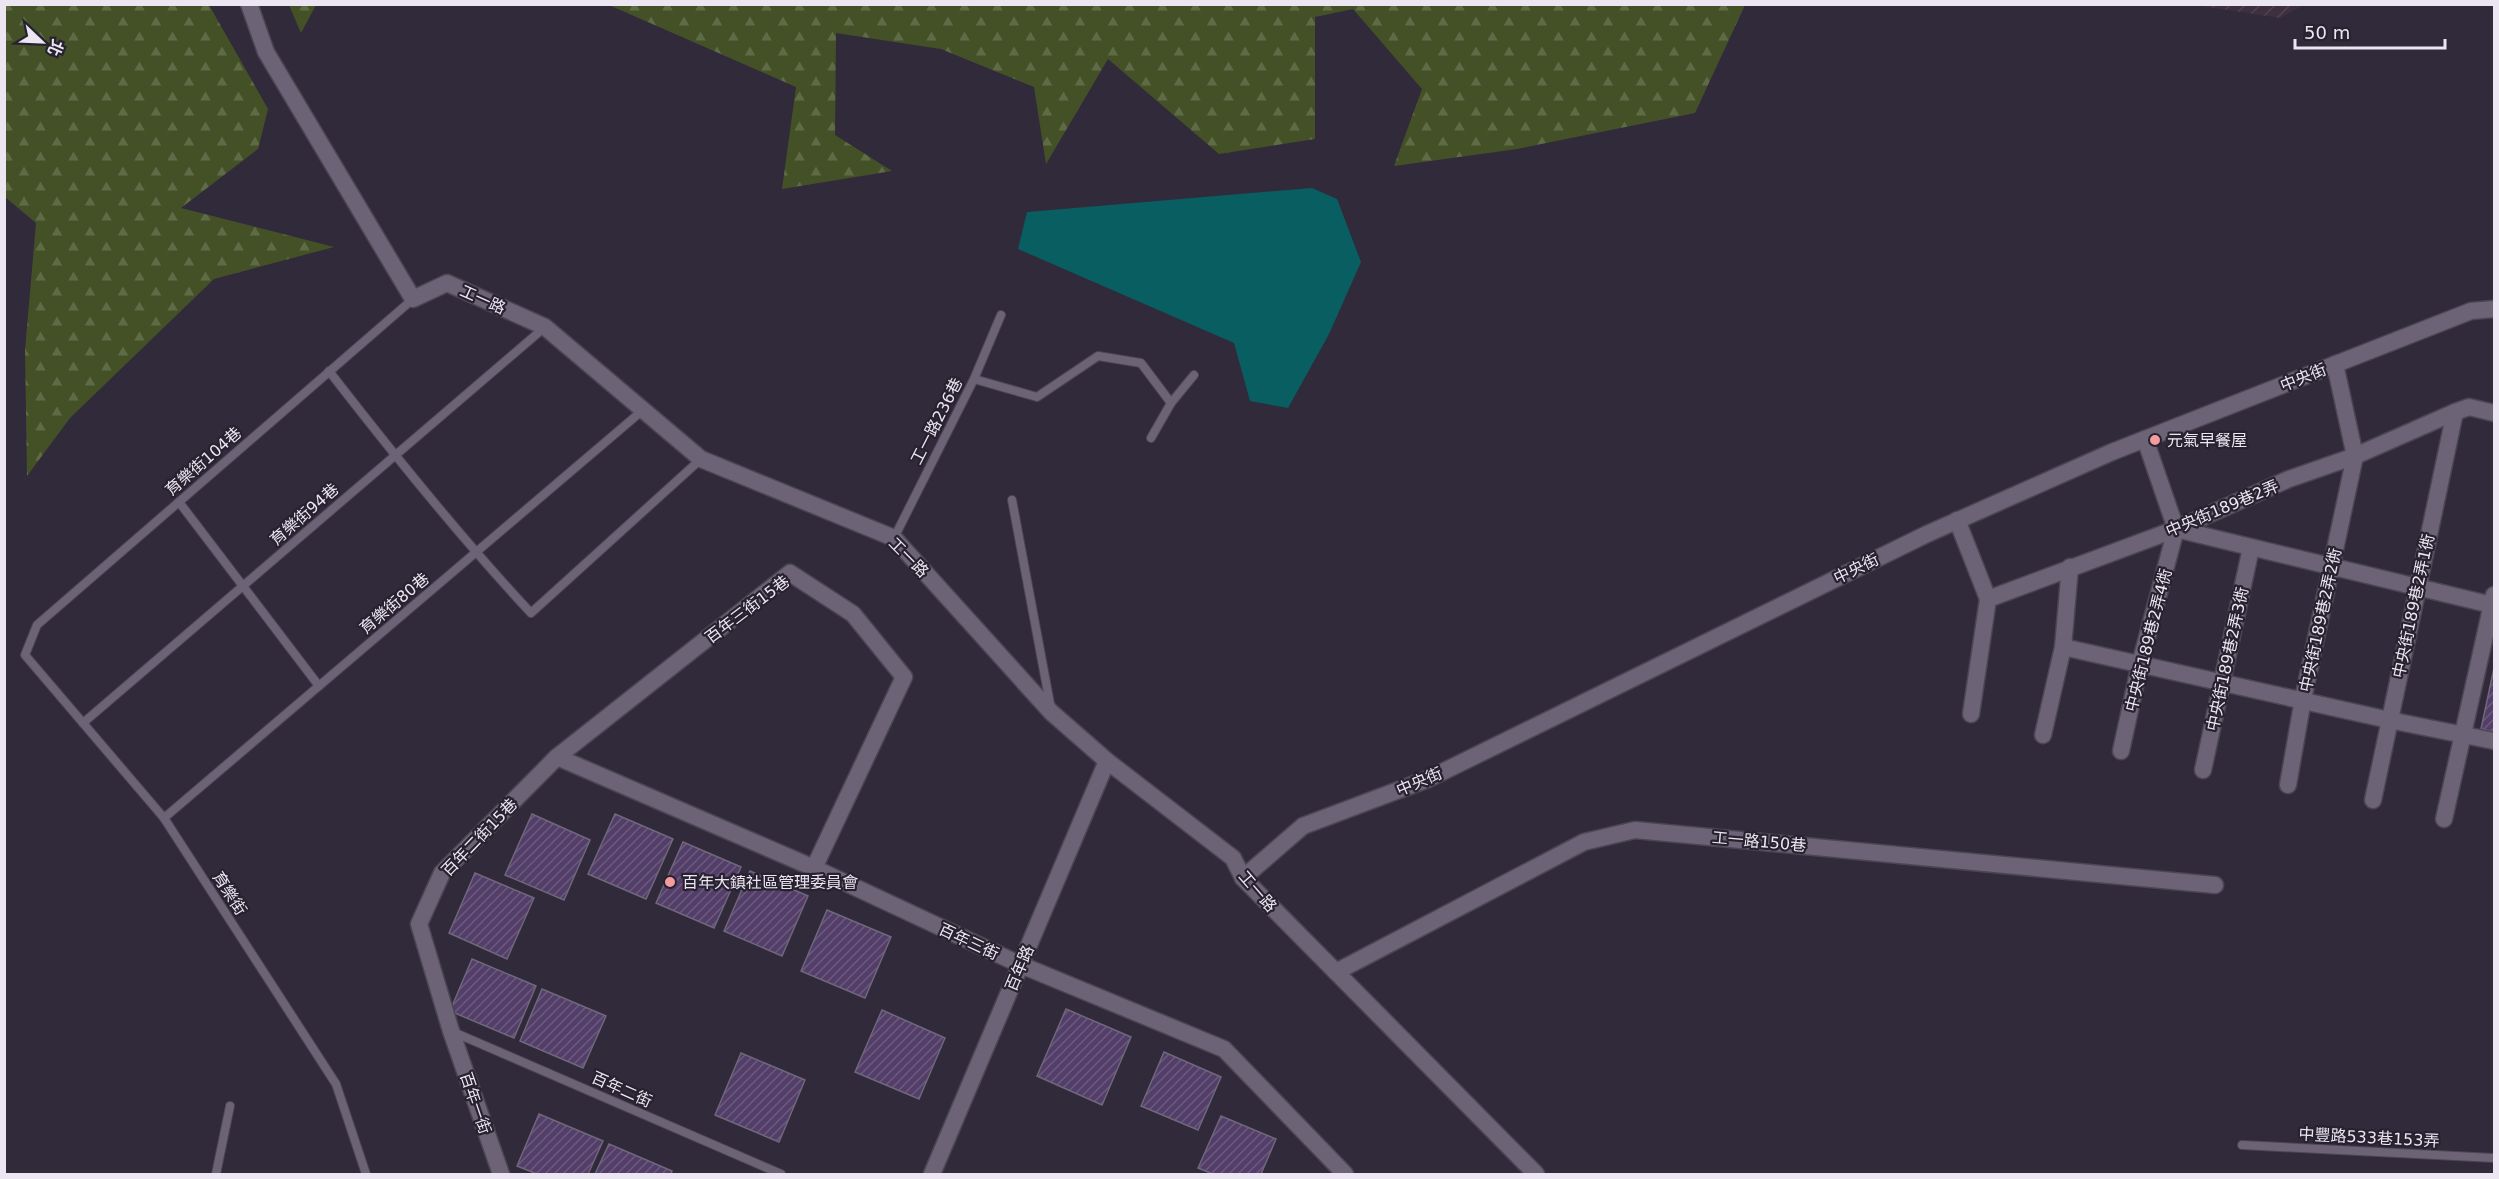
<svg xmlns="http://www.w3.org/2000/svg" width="2499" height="1179" font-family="'DejaVu Sans','Noto Sans TC',sans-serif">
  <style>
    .industrial { fill: url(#industrial-furrows) }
    .forest { fill: url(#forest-firs) }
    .water { fill: #085e61 }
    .building { fill: url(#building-hatch); stroke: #6f677a; stroke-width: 1.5 }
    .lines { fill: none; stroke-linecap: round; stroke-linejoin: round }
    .service-casing { stroke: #4b4653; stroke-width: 10 }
    .minor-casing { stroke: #4b4653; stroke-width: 19 }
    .service { stroke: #6c6476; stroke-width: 8 }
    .minor { stroke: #6c6476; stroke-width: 16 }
    .poi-dot { fill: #f59b9d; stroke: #272130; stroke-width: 2 }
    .labels { text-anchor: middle; stroke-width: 4.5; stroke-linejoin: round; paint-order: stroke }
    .street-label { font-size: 16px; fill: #ebe6f1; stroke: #272130 }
    .poi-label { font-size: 16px; fill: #ebe6f1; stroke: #272130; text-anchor: start }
  </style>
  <defs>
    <pattern id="industrial-furrows" width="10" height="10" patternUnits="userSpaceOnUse" patternTransform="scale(1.5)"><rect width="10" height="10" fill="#3e303e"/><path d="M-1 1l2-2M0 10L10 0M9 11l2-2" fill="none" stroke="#514451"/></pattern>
    <pattern id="forest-firs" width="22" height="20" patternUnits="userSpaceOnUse" patternTransform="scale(1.5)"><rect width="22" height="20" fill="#445126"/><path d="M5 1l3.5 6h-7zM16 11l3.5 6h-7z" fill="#5f6a46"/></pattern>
    <pattern id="building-hatch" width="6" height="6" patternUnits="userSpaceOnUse" patternTransform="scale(1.5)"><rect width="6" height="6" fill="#523e68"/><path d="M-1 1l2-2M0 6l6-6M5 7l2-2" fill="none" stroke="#6b5a7e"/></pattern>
  </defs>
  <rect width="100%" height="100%" fill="#312a3b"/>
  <path class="industrial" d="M2196,5H2304L2280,18Z"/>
  <g class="forest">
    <path d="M4,5H209L268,109L258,149L181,208L334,247L214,279L70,418L27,476L25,350L36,223L5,197Z"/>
    <path d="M289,5H316L301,33Z"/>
    <path d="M609,5H1745L1695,113L1517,149L1394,166L1422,89L1353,9L1315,17V139L1219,154L1108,59L1046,164L1034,87L941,49L836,33L835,135L892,171L782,189L796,87Z"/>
  </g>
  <path class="water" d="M1312,188L1337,199L1361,262L1329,334L1288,408L1250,401L1234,343L1018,249L1027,212Z"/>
  <g class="building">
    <path d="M2494,668V732L2481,729Z"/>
    <path d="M532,814L590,840L564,900L505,875Z"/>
    <path d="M615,814L673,839L646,899L588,874Z"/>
    <path d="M683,842L741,867L714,928L656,903Z"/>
    <path d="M750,871L808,896L782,956L724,931Z"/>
    <path d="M475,873L534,898L507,959L449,933Z"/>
    <path d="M827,910L891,937L865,998L801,971Z"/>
    <path d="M472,959L536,986L514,1038L450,1011Z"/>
    <path d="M542,989L606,1016L583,1068L520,1041Z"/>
    <path d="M1066,1009L1131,1037L1102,1105L1037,1076Z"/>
    <path d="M882,1010L945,1038L919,1099L855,1072Z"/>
    <path d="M1164,1052L1221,1077L1198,1130L1141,1106Z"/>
    <path d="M741,1053L805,1080L779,1142L715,1115Z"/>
    <path d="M539,1114L603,1141L588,1174H537L517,1166Z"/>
    <path d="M1221,1116L1276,1139L1261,1174H1213L1198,1168Z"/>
    <path d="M609,1144L672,1171L671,1174H595Z"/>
  </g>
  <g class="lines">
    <g class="service-casing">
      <g id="service">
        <path d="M329,371C394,455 459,536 531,613L701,459"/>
        <path d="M974,379L1037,397L1098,356L1141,363L1171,403L1194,375"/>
        <path d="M1151,438L1171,403"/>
        <path d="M1012,500L1051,709"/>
        <path d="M179,502L319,686"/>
        <path d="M894,538L974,379L1001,315"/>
        <path d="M83,723L545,327"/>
        <path d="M164,818L643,410"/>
        <path d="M451,1031L781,1174"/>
        <path d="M2242,1145L2494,1158"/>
        <path d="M216,1174L230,1106"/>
        <path d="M366,1174L336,1084L164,818L25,655L37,625L413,299"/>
      </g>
    </g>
    <g class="minor-casing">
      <g id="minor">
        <path d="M249,4L266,52L413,299L447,283L545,327L701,459L894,538L1051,712L1107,761L1233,858L1243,878L1536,1174"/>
        <path d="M2145,439L2176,529"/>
        <path d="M1957,520L1988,599L1971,714"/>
        <path d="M2176,529L2492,605"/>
        <path d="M1988,599L2176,529L2289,479L2355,456L2455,412L2469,407L2494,413"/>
        <path d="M2063,647L2389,720L2494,741"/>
        <path d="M2043,735L2063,647L2070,567"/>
        <path d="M2121,751L2140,664L2176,529"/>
        <path d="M557,757L814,868L1021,965L1224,1049L1345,1174"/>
        <path d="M2203,770L2251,548"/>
        <path d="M2288,785L2303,699L2355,456L2335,364"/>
        <path d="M2373,800L2455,412"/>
        <path d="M2444,819L2494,595"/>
        <path d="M1243,878L1303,826L1428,779L1927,534L2112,452L2471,311L2494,309"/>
        <path d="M1336,972L1584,842L1635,830L2215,885"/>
        <path d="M501,1174L451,1031L419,924L442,873L557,757L790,573L853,614L904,677L814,868"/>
        <path d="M932,1174L1107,761"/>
      </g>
    </g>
    <use href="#service" class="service"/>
    <use href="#minor" class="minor"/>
  </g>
  <g class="poi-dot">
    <circle cx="2155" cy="440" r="6"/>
    <circle cx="670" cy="882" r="6"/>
  </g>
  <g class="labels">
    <g class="street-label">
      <text transform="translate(483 299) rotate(24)" y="6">工一路</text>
      <text transform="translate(2303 377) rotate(-22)" y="6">中央街</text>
      <text transform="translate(936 421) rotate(-63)" y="6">工一路236巷</text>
      <text transform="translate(203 461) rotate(-41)" y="6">育樂街104巷</text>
      <text transform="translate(2222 508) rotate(-23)" y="6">中央街189巷2弄</text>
      <text transform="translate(304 514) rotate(-41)" y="6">育樂街94巷</text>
      <text transform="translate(909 557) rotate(45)" y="6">工一路</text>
      <text transform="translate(1856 568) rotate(-26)" y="6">中央街</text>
      <text transform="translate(394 603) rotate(-40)" y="6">育樂街80巷</text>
      <text transform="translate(2413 606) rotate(-78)" y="6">中央街189巷2弄1衖</text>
      <text transform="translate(747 609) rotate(-37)" y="6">百年三街15巷</text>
      <text transform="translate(2320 620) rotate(-78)" y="6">中央街189巷2弄2衖</text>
      <text transform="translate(2148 640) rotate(-76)" y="6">中央街189巷2弄4衖</text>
      <text transform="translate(2227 659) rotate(-78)" y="6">中央街189巷2弄3衖</text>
      <text transform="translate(1419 781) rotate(-23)" y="6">中央街</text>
      <text transform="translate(479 837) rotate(-46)" y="6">百年二街15巷</text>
      <text transform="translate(1759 841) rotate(5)" y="6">工一路150巷</text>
      <text transform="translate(1258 891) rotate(49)" y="6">工一路</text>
      <text transform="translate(230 893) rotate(57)" y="6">育樂街</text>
      <text transform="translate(969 941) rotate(25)" y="6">百年三街</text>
      <text transform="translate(1019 968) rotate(-67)" y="6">百年路</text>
      <text transform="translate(622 1089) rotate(24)" y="6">百年二街</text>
      <text transform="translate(476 1103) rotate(71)" y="6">百年一街</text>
      <text transform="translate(2369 1137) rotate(3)" y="6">中豐路533巷153弄</text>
    </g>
    <g class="poi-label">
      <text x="2167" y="446">元氣早餐屋</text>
      <text x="682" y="888">百年大鎮社區管理委員會</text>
    </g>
  </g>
  <rect width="2499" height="1179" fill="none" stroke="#ebe6f1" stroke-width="12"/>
  <g transform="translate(42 42) rotate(113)" stroke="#272130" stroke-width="4.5" paint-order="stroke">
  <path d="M0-4.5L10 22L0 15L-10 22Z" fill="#ebe6f1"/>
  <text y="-9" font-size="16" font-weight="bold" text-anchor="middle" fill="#ebe6f1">北</text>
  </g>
  <path d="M2295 39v9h150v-9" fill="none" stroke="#ebe6f1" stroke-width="3"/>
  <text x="2304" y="39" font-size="18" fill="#ebe6f1" stroke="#272130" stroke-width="4.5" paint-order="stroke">50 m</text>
</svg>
